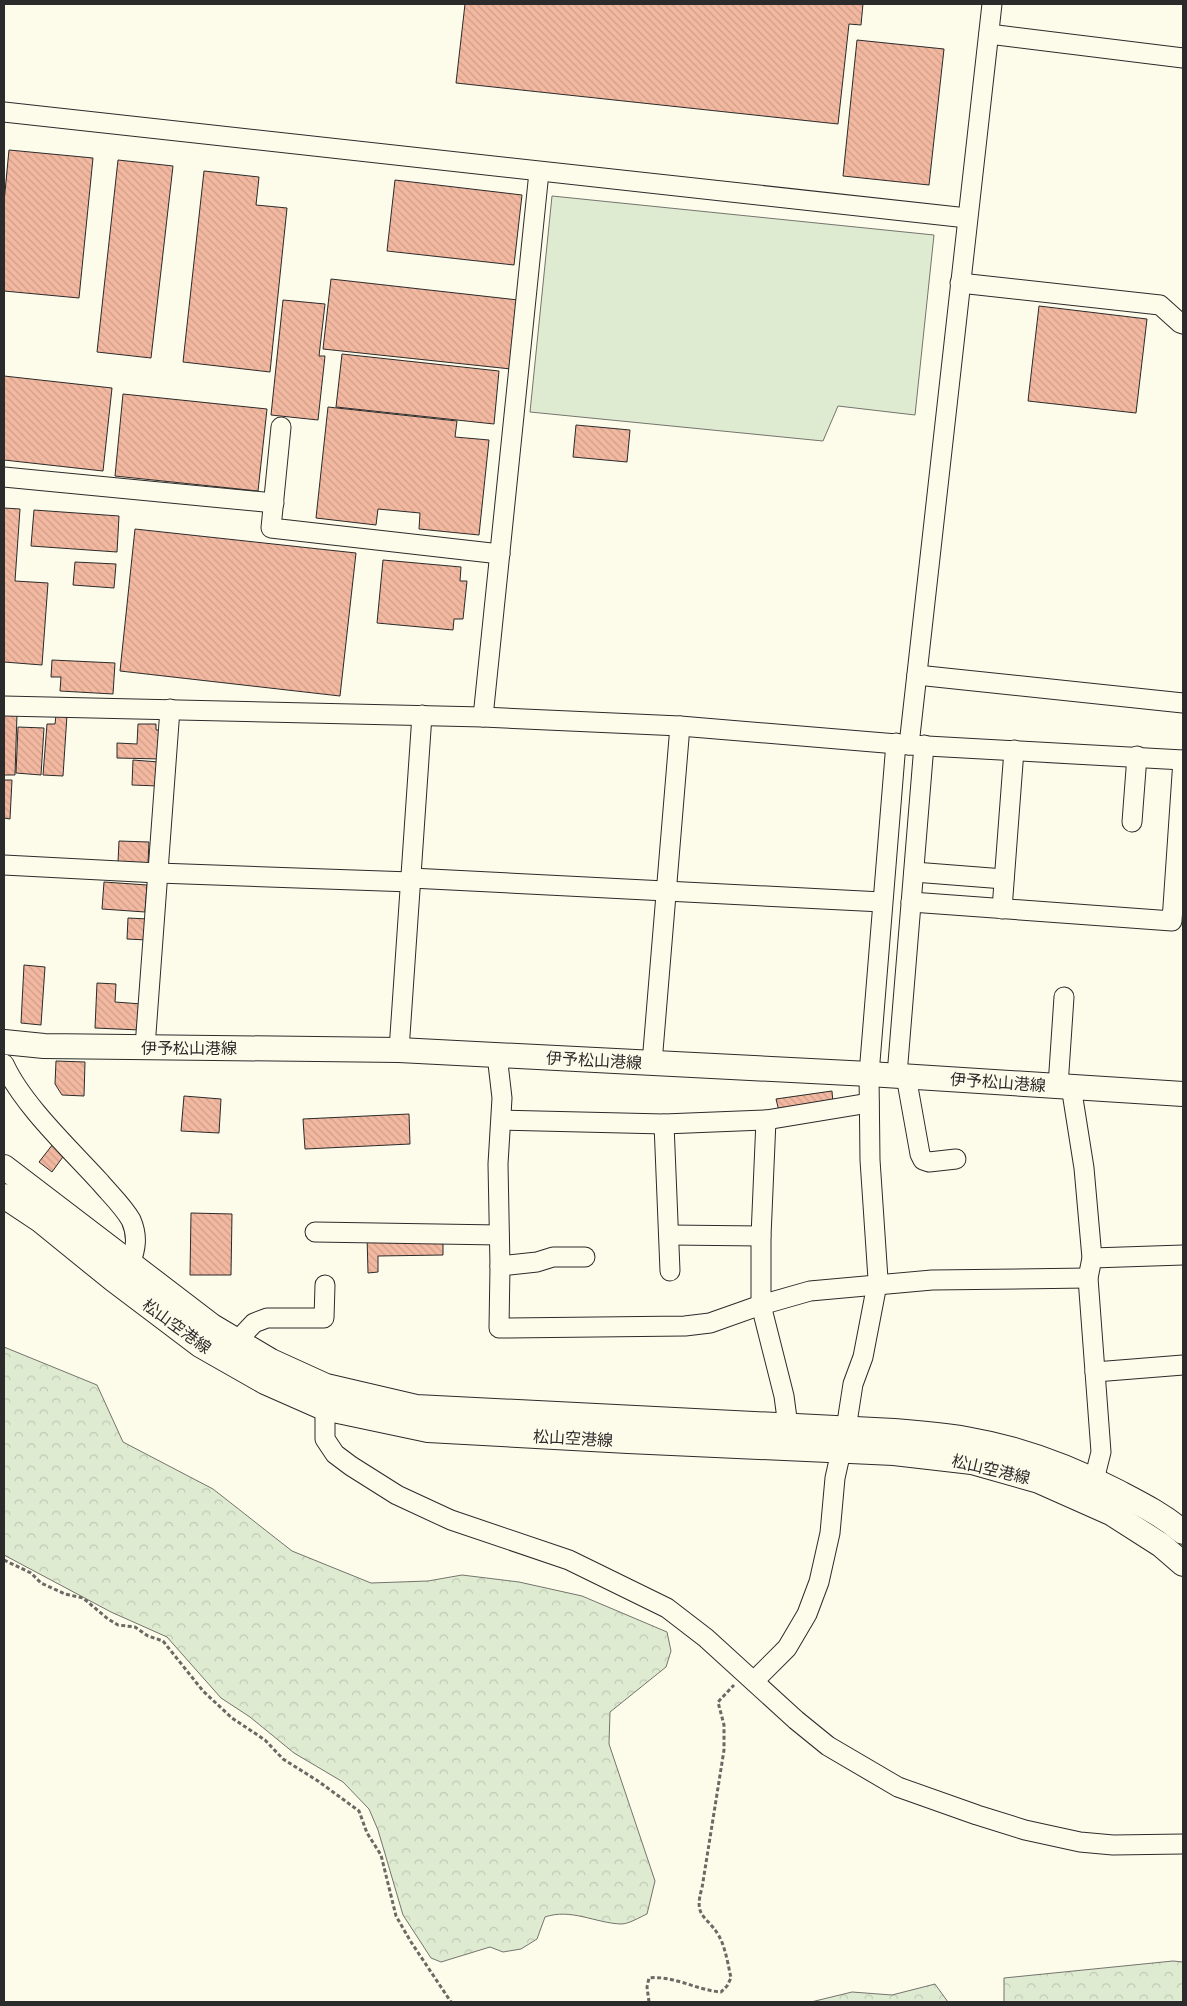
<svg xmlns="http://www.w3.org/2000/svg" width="1187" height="2006" font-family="'Archivo Narrow','Noto Sans JP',sans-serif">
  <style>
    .forest { fill: url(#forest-crowns); stroke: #74746e }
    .pitch { fill: #deebd1; stroke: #74746e }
    .building { fill: url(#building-back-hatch); stroke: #2b2b2b }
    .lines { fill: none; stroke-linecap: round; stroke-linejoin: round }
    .minor-casing { stroke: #2b2b2b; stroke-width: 21 }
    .major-casing { stroke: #2b2b2b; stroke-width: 26 }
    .path { stroke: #6a6964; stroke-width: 3; stroke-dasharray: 4 2.5; stroke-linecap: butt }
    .minor { stroke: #fdfbea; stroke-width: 19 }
    .major { stroke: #fdfbea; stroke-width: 24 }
    .labels { text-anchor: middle; stroke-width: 4; stroke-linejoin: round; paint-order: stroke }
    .street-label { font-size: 16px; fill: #2b2b2b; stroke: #fdfbea }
  </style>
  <defs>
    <pattern id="forest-crowns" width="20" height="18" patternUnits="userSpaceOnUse" patternTransform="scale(1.25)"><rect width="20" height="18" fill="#deebd1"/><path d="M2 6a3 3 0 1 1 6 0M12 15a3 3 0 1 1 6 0" fill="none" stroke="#bfcab4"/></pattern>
    <pattern id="building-back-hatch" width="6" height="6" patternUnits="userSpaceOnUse" patternTransform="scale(1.25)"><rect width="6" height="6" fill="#f2b8a0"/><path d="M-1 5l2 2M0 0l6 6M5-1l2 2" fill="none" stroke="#d09e8a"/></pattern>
  </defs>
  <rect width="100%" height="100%" fill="#fdfbea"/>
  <g class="forest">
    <path d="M4,1347L97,1385L123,1442L213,1489L292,1551L371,1583L428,1581L462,1575L519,1582L582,1596L667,1632L671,1651L666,1667L610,1712L609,1744L655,1881L647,1914C640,1917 629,1924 621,1924C595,1923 571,1908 545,1917L537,1939L521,1949L503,1952L490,1947L441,1962L431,1958L403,1915L378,1830L369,1809L343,1782L294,1753L250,1717L221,1698L167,1637L111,1612L4,1555Z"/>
    <path d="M1173,1961L1183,1962V2002H1004V1978Z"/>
    <path d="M935,1984L948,2002H811L852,1992L892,1995Z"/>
  </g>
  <path class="pitch" d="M552,196L934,235L915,415L838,406L823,441L530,412Z"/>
  <g class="building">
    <path d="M465,4H863L861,25L849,24L838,124L456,83Z"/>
    <path d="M857,40L944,49L929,185L843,176Z"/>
    <path d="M9,150L93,158L79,298L4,291V202Z"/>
    <path d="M118,160L173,166L151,358L97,352Z"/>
    <path d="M204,171L259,177L256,205L287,208L270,372L183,362Z"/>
    <path d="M395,180L522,195L514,265L387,251Z"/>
    <path d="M331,279L518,300L511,369L323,349Z"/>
    <path d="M283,300L325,304L319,356H325L318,420L271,415Z"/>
    <path d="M1039,306L1147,319L1136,413L1028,401Z"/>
    <path d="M342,354L499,371L494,424L336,407Z"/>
    <path d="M4,376L112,388L103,471L4,460Z"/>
    <path d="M123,394L267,409L258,491L115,476Z"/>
    <path d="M328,407L457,421L455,437L489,440L479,535L419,529L420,513L378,509L376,525L316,518Z"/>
    <path d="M576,425L630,430L627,462L573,457Z"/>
    <path d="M4,508L20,509L15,581L48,583L42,665L4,662Z"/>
    <path d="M34,510L119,516L117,552L31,546Z"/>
    <path d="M135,529L356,553L340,696L120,671Z"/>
    <path d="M383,560L461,567L460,581H467L463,619H454L453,630L377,623Z"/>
    <path d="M75,562L116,564L114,588L73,585Z"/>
    <path d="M52,660L115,663L113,694L60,691L61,677H51Z"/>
    <path d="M4,714H17L15,775H4Z"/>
    <path d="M56,715H67L63,776L43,775L47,724H55Z"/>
    <path d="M138,724H156V730H162L161,759L117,758V743L137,744Z"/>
    <path d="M18,727L44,728L41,775L16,773Z"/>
    <path d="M133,760L159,762L158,786L132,785Z"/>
    <path d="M4,780H12L10,819L4,818Z"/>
    <path d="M119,841L149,842L148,863L118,862Z"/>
    <path d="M104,882L147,885L145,912L102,909Z"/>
    <path d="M128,918L148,919L147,940L127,939Z"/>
    <path d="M24,965L45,967L41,1025L21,1023Z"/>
    <path d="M97,983L116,984L115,1002L142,1004L140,1030L95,1028Z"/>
    <path d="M56,1061L85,1062L84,1096L62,1095L55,1084Z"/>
    <path d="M832,1091L833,1104L779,1111L776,1099Z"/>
    <path d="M184,1096L221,1099L219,1133L181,1131Z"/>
    <path d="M409,1114L410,1144L305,1149L303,1119Z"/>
    <path d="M53,1144L65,1154L52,1172L39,1162Z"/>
    <path d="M191,1213L232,1214L231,1275H190Z"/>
    <path d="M367,1236H443V1255L378,1256V1272L368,1273Z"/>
  </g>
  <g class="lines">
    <g class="minor-casing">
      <g id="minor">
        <path d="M989,34L1183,58"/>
        <path d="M4,112L967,218"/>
        <path d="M960,283L1160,305L1180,323L1183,324"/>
        <path d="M281,427L271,528L500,554"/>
        <path d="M4,477L274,503"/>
        <path d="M917,675L1183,703"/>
        <path d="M4,706L483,717L680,726L909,745L1183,760"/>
        <path d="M483,717L539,172"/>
        <path d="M909,745L992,4"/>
        <path d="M1132,822L1137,756"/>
        <path d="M4,865L158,873L411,882"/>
        <path d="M914,872L1004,879"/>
        <path d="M411,878L882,902"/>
        <path d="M911,902L1172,921L1183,760"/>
        <path d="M1002,909L1014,750"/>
        <path d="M145,1047L170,709"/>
        <path d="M399,1050L422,715"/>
        <path d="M497,1055L502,1098L498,1164L500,1266L499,1328L685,1326L710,1323L761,1305L810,1291L932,1280L1088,1278"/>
        <path d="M652,1063L680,726"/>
        <path d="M4,1064C22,1104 69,1148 100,1182C110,1194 123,1206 131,1220C138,1236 136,1249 130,1264"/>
        <path d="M897,1075L924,745"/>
        <path d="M906,1076L920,1154L923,1160L929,1162L956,1159"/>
        <path d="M1058,1086L1064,997"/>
        <path d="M1071,1086L1084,1168L1092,1258L1088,1278L1101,1452L1094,1480"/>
        <path d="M502,1120L664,1124L766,1120L869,1103"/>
        <path d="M766,1120L761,1236V1305L784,1396L788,1426"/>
        <path d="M664,1124L670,1271"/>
        <path d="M315,1232L499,1235"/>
        <path d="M670,1235L761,1236"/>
        <path d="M1092,1258L1183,1255"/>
        <path d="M500,1266L537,1262L553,1257H585"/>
        <path d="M237,1341L254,1323L267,1318H324L325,1285"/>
        <path d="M1095,1372L1183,1365"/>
        <path d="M325,1396V1439L335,1454L351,1466L397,1495L451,1520L569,1560L667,1608L706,1638L796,1720L828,1746L898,1787L977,1815L1025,1830L1080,1842L1113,1845L1183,1844"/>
        <path d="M754,1681L787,1648L807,1614L819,1582L830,1533L835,1478L846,1429L853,1384L863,1357L878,1279L870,1160L869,1074L896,743"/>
      </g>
    </g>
    <g class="major-casing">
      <g id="major">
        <path d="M4,1042L44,1046L399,1050L869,1074L1183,1094"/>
        <path d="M4,1167L212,1326L271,1361L326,1386L416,1407L894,1431C918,1433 942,1435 966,1439C1019,1448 1070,1467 1118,1492C1141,1504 1163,1515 1183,1532"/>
        <path d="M4,1196L40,1220L114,1280L200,1345L265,1382L324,1408L428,1430L628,1441L894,1453L972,1462L1039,1481L1111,1513L1161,1545L1183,1564"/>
      </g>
    </g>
    <g class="path">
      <path d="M4,1560L31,1573L41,1583L65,1594L83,1598L108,1619L118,1625L135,1627L148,1636L163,1641L203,1691L232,1718L265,1740L283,1759L318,1781L359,1811L367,1833L381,1855L396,1916L411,1942L451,2002"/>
      <path d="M649,2002L647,1987L649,1978C673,1975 696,1990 721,1992L727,1986L731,1978C728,1965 726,1949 719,1936C707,1915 693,1918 702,1888L724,1750V1725L718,1702L734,1685"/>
    </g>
    <use href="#minor" class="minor"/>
    <use href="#major" class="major"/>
  </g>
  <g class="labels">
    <g class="street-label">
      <text x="189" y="1054">伊予松山港線</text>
      <text transform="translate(594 1060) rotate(3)" y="6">伊予松山港線</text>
      <text transform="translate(998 1082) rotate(4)" y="6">伊予松山港線</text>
      <text transform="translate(177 1326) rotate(36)" y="6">松山空港線</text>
      <text transform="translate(573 1438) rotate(3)" y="6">松山空港線</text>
      <text transform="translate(991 1469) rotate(13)" y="6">松山空港線</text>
    </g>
  </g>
  <rect width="1187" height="2006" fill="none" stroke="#2b2b2b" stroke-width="10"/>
</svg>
